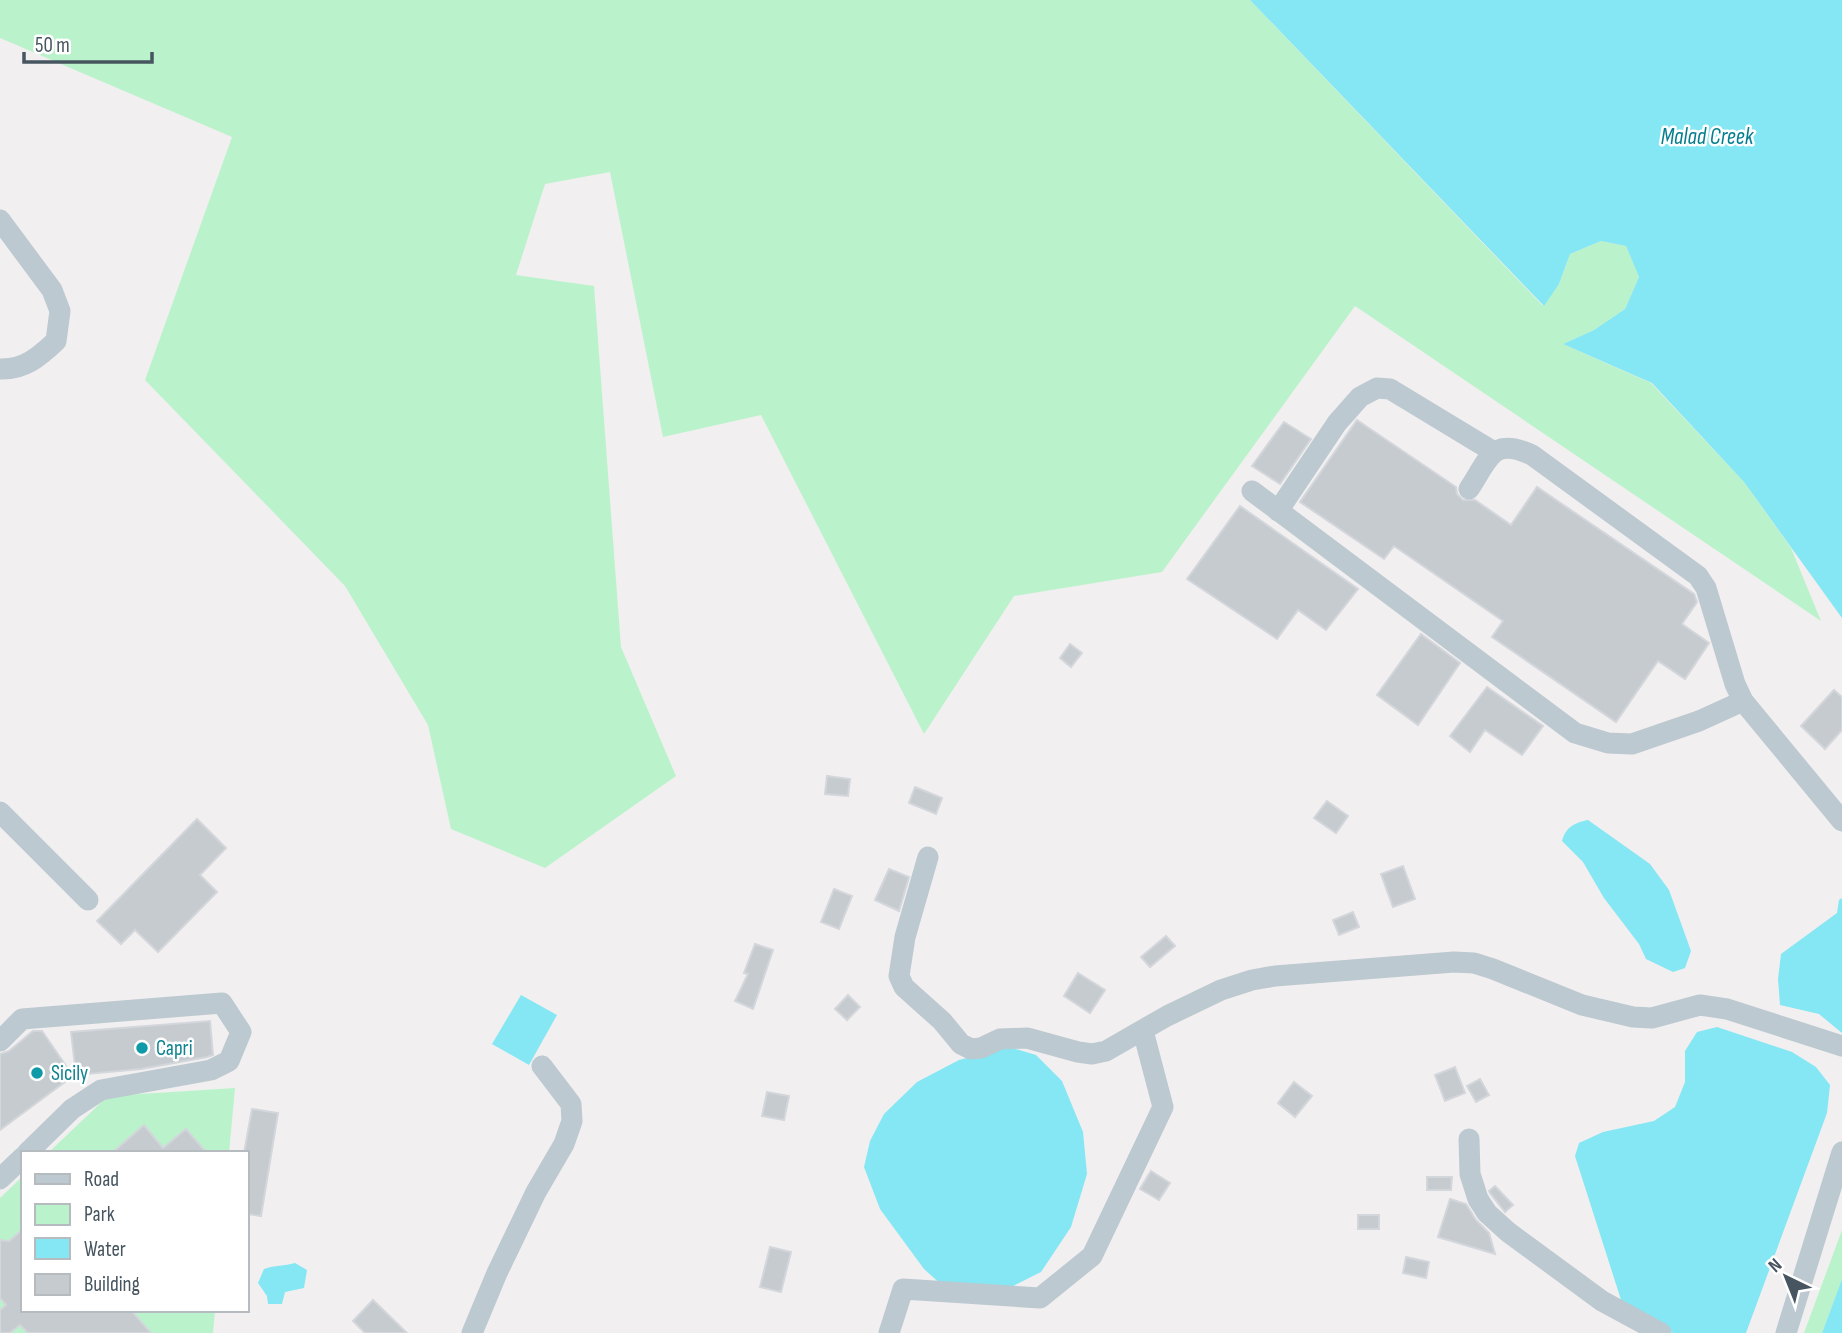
<svg xmlns="http://www.w3.org/2000/svg" width="1842" height="1333" font-family="'Sofia Sans Condensed',sans-serif">
  <style>
    .green { fill: #baf3cb }
    .water { fill: #84e7f3 }
    .building { fill: #c6cbd0; stroke: #d3d6db; stroke-width: 2 }
    .lines { fill: none; stroke-linecap: round; stroke-linejoin: round }
    .minor { stroke: #bcc9d0; stroke-width: 21 }
    .culture-dot { fill: #0f9aa8; stroke: #fff; stroke-width: 2.5 }
    .labels { text-anchor: middle; stroke-width: 5; stroke-linejoin: round; paint-order: stroke }
    .culture-label { font-size: 21px; fill: #0d838f; stroke: #fff; text-anchor: start }
    .water-label { font-size: 23px; font-style: italic; fill: #047e8e; stroke: #fff }
  </style>
  <rect width="100%" height="100%" fill="#f2eff0"/>
  <g class="green">
    <path d="M0,0H1250L1543,306L1559,284L1570,254L1601,241L1626,246L1639,277L1625,309L1594,330L1563,344L1651,383L1744,482L1791,548L1821,621L1355,306L1162,572L1014,596L924,734L761,415L663,437L610,172L545,184L516,275L594,286L621,647L676,776L545,868L451,829L428,725L345,586L145,380L232,137L0,38Z"/>
    <path d="M235,1088L229,1153H48L108,1096Z"/>
    <path d="M23,1176V1310H215L213,1333H0V1198Z"/>
    <path d="M1842,1230V1279L1822,1333H1804Z"/>
  </g>
  <g class="water">
    <path d="M1250,0H1842V618L1744,482L1652,383L1563,344L1594,330L1625,309L1639,277L1626,246L1601,241L1570,254L1559,284L1544,306Z"/>
    <path d="M1588,820L1650,864L1669,890L1691,951L1685,968L1673,972L1646,959L1639,944L1604,898L1583,862L1562,841C1566,827 1574,823 1588,820Z"/>
    <path d="M1842,898V1033L1819,1014L1780,1005L1778,979L1781,954L1837,913L1839,900Z"/>
    <path d="M521,995L557,1015L529,1065L492,1044Z"/>
    <path d="M1717,1027L1792,1052L1816,1067L1830,1085L1827,1113L1746,1333H1673L1623,1306L1575,1156L1579,1143L1603,1132L1654,1121L1675,1107L1685,1082V1051L1697,1032Z"/>
    <path d="M1009,1047L1036,1055L1062,1081L1083,1132L1087,1174L1071,1227L1041,1272L1001,1292L944,1287L924,1269L880,1209L864,1167L870,1141L884,1114L917,1082L959,1060Z"/>
    <path d="M295,1263L307,1270L304,1288L285,1292L282,1304H268L267,1296L258,1283L264,1269C275,1265 284,1266 295,1263Z"/>
    <path d="M1842,1279V1333H1822Z"/>
  </g>
  <g class="building">
    <path d="M1357,420L1456,487L1457,494L1463,500H1475L1511,525L1537,487L1694,594L1697,602L1682,624L1709,643L1685,679L1658,661L1616,722L1492,637L1503,621L1394,546L1384,559L1300,502Z"/>
    <path d="M1284,422L1311,439L1280,484L1252,466Z"/>
    <path d="M1240,506L1358,589L1326,630L1298,610L1277,639L1187,579Z"/>
    <path d="M1421,634L1460,663L1418,725L1377,695Z"/>
    <path d="M1070,644L1082,653L1071,667L1060,658Z"/>
    <path d="M1487,687L1543,726L1522,755L1485,730L1470,752L1450,736Z"/>
    <path d="M1834,690L1842,697V730L1825,749L1801,726Z"/>
    <path d="M827,776L850,779L848,796L825,794Z"/>
    <path d="M915,787L942,798L936,814L909,803Z"/>
    <path d="M1327,801L1348,816L1336,833L1314,818Z"/>
    <path d="M197,819L226,848L200,875L217,892L158,952L135,930L121,944L97,921Z"/>
    <path d="M1403,866L1415,899L1393,907L1381,874Z"/>
    <path d="M889,869L909,877L899,911L875,900Z"/>
    <path d="M834,889L852,896L839,929L821,922Z"/>
    <path d="M1353,912L1359,927L1339,935L1333,920Z"/>
    <path d="M1166,936L1175,946L1150,967L1141,957Z"/>
    <path d="M755,944L773,950L753,1009L735,1001L748,974L744,973Z"/>
    <path d="M1078,973L1105,990L1090,1013L1064,996Z"/>
    <path d="M848,995L860,1007L847,1020L835,1009Z"/>
    <path d="M210,1021L213,1055L207,1057L141,1069L76,1075L71,1032Z"/>
    <path d="M33,1031H42L73,1076L0,1130V1054L9,1051Z"/>
    <path d="M1455,1067L1465,1093L1445,1101L1435,1075Z"/>
    <path d="M1480,1079L1489,1095L1476,1102L1467,1086Z"/>
    <path d="M1294,1082L1312,1096L1295,1117L1278,1103Z"/>
    <path d="M767,1092L789,1096L784,1120L762,1116Z"/>
    <path d="M252,1109L278,1113L261,1216L247,1214V1153H244Z"/>
    <path d="M144,1125L163,1148L186,1129L207,1153H112Z"/>
    <path d="M1151,1171L1170,1183L1159,1200L1140,1189Z"/>
    <path d="M1427,1177H1452L1451,1190H1427Z"/>
    <path d="M1495,1186L1513,1205L1505,1212L1490,1193L1489,1191Z"/>
    <path d="M1450,1199L1466,1204L1476,1220L1489,1233L1495,1254L1438,1237Z"/>
    <rect x="1358" y="1215" width="21" height="14"/>
    <path d="M23,1229V1310H131L151,1333H28L20,1325L10,1333H0V1310L6,1305L0,1298V1240L9,1241Z"/>
    <path d="M770,1247L791,1252L781,1292L760,1287Z"/>
    <path d="M1406,1257L1429,1262L1426,1278L1403,1273Z"/>
    <path d="M373,1300L407,1333H365L353,1321Z"/>
  </g>
  <g class="lines">
    <g class="minor">
      <path d="M0,220L52,290L60,311L56,341C39,357 24,370 0,369"/>
      <path d="M1469,489C1489,459 1492,436 1532,455L1698,576L1706,588L1735,684L1743,701L1842,821"/>
      <path d="M1252,491L1575,733L1608,743L1632,744L1699,721L1743,701"/>
      <path d="M1278,511L1337,423L1360,397L1377,388L1390,389L1494,452"/>
      <path d="M0,812L88,900"/>
      <path d="M928,857L905,937L899,976L904,987L942,1021L961,1044L971,1049L981,1048L1000,1039L1027,1038L1078,1052L1092,1054L1106,1051L1167,1016L1221,990L1252,980L1275,976L1454,962L1474,963L1493,969L1582,1005L1633,1017L1652,1018L1700,1005L1727,1009L1842,1046"/>
      <path d="M0,1041L22,1019L222,1003L241,1032L229,1061L211,1070L101,1090L72,1109L27,1153"/>
      <path d="M1469,1139L1470,1174L1478,1199L1487,1213L1508,1232L1602,1301L1661,1333"/>
      <path d="M0,1179L23,1157"/>
      <path d="M472,1333L497,1273L536,1192L564,1144L572,1121L571,1104L542,1066"/>
      <path d="M889,1333L903,1289L1040,1298L1092,1256L1163,1107L1143,1031"/>
      <path d="M1786,1333L1842,1152"/>
    </g>
  </g>
  <g class="culture-dot">
    <circle cx="142" cy="1048" r="7"/>
    <circle cx="37" cy="1073" r="7"/>
  </g>
  <g class="labels">
    <g class="culture-label">
      <text x="156" y="1055">Capri</text>
      <text x="51" y="1080">Sicily</text>
    </g>
    <g class="water-label">
      <text x="1707" y="144">Malad Creek</text>
    </g>
  </g>
  <rect x="21" y="1151" width="228" height="161" fill="#ffffff" stroke="#b5bbbf" stroke-width="2"/>
  <rect x="35" y="1174" width="35" height="10" fill="#bcc9d0" stroke="#b5bbbf" stroke-width="2"/>
  <text x="84" y="1186" font-size="21" fill="#46555f">Road</text>
  <rect x="35" y="1204" width="35" height="21" fill="#baf3cb" stroke="#b5bbbf" stroke-width="2"/>
  <text x="84" y="1221" font-size="21" fill="#46555f">Park</text>
  <rect x="35" y="1238" width="35" height="21" fill="#84e7f3" stroke="#b5bbbf" stroke-width="2"/>
  <text x="84" y="1256" font-size="21" fill="#46555f">Water</text>
  <rect x="35" y="1274" width="35" height="21" fill="#c6cbd0" stroke="#b5bbbf" stroke-width="2"/>
  <text x="84" y="1291" font-size="21" fill="#46555f">Building</text>
  <g transform="translate(1786 1277) rotate(317)" stroke="#ffffff" stroke-width="5" paint-order="stroke">
  <path d="M0-5L12 26L0 18L-12 26Z" fill="#46555f"/>
  <text y="-10" font-size="19" font-weight="bold" text-anchor="middle" fill="#46555f">N</text>
  </g>
  <path d="M24 52v10h128v-10" fill="none" stroke="#46555f" stroke-width="3.5"/>
  <text x="35" y="52" font-size="21" fill="#46555f" stroke="#ffffff" stroke-width="5" paint-order="stroke">50 m</text>
</svg>
